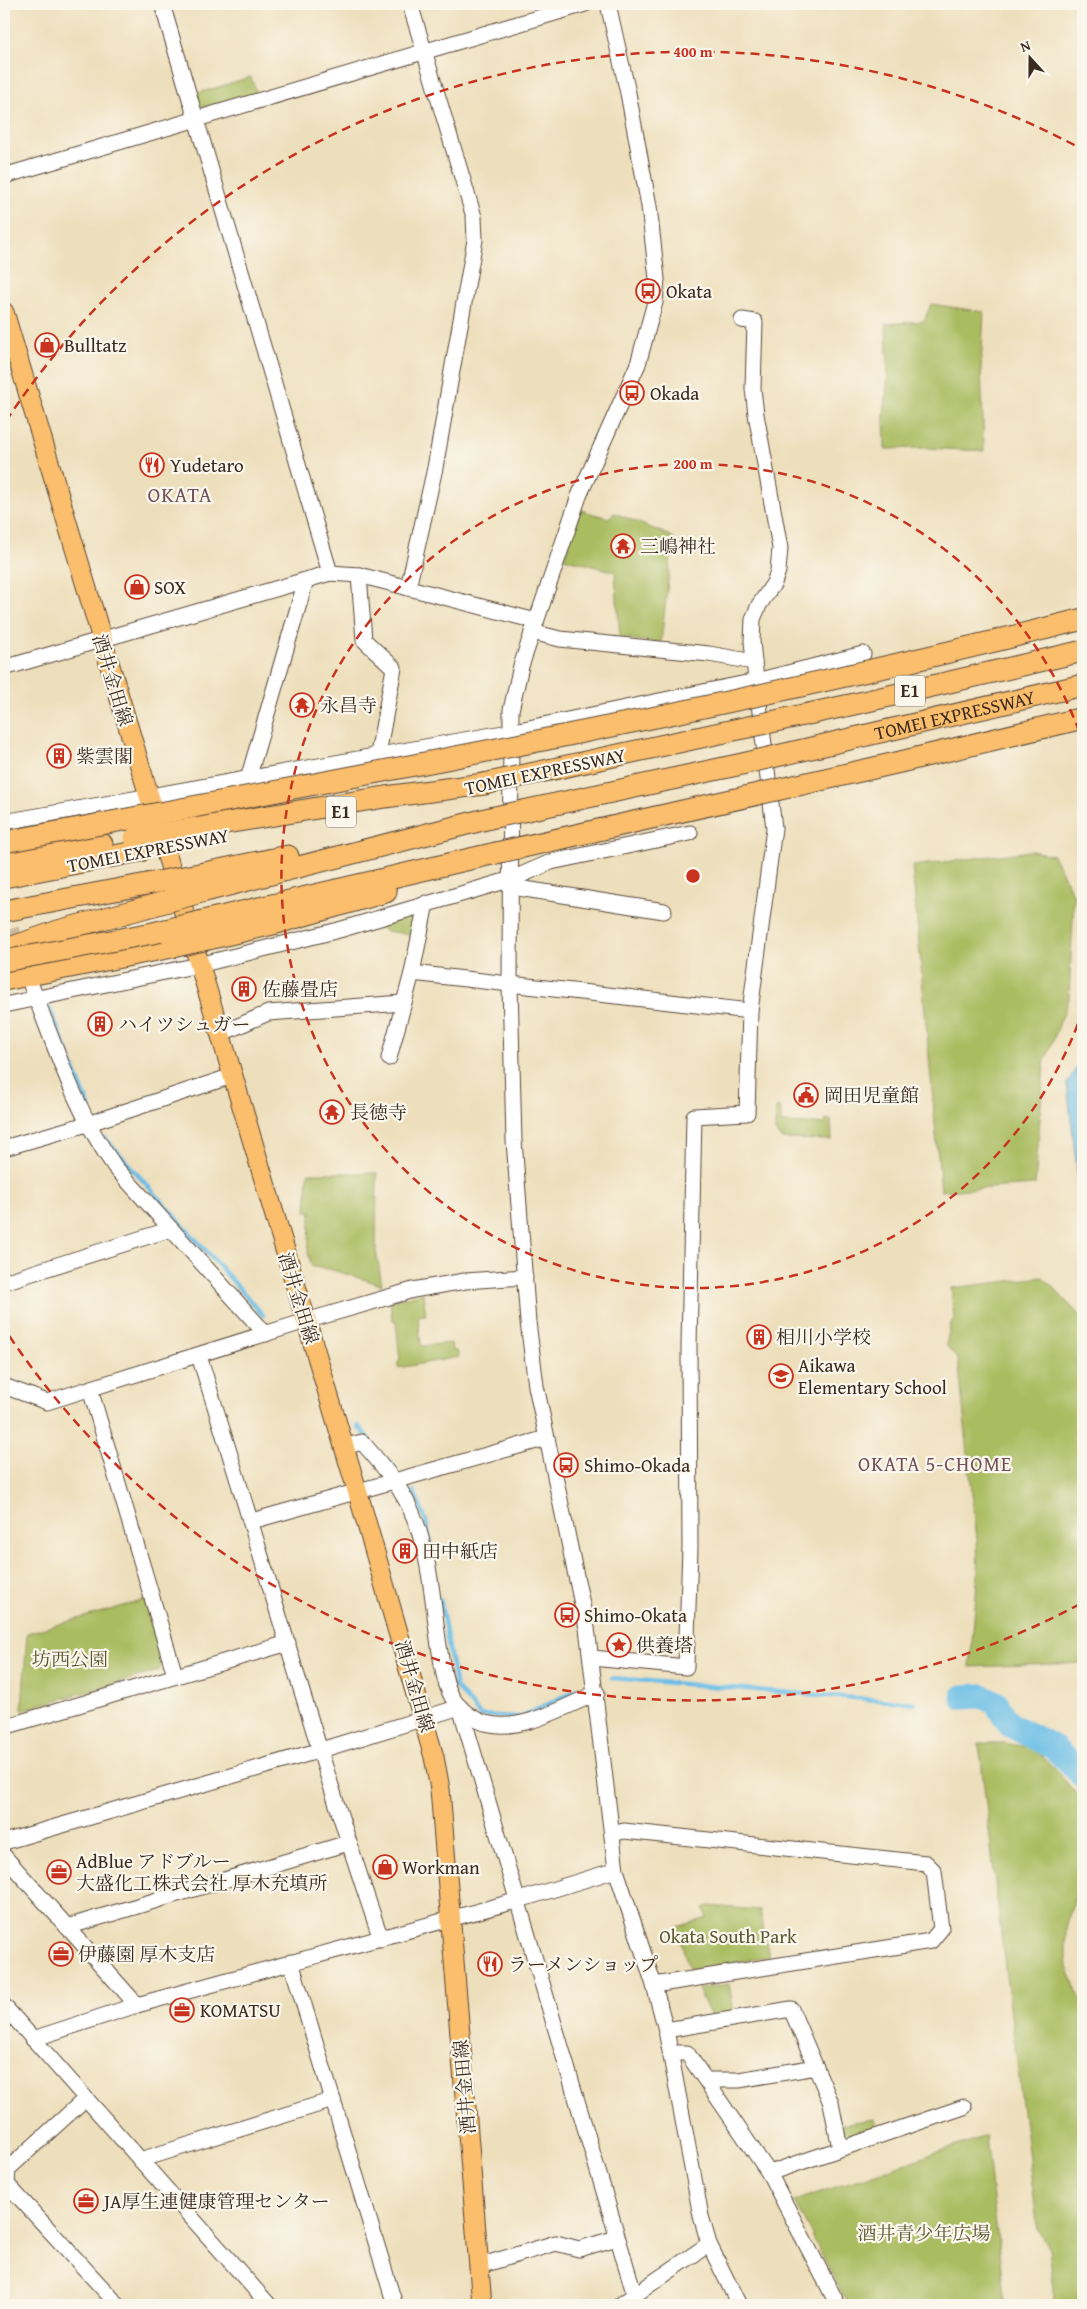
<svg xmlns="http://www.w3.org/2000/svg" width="1087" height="2309" font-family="'Gentium Book Plus','Noto Serif JP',serif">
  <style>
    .green { fill: #aabc60; stroke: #72733f }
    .water { fill: #6abee6; stroke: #527482 }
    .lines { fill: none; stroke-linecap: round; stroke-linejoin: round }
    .stream { stroke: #6abee6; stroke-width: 4.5 }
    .river { stroke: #6abee6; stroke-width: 25 }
    .minor-tunnel { stroke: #cabb9c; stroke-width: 15; stroke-dasharray: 15 8; stroke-linecap: butt }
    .minor-casing { stroke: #564536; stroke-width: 17 }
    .major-casing { stroke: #564536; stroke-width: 21 }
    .highway-casing { stroke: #564536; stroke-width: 23 }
    .minor { stroke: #fff; stroke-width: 15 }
    .major { stroke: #fabe6d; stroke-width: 19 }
    .highway { stroke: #fabe6d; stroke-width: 21 }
    .highway-bridge-casing { stroke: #564536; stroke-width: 23; stroke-linecap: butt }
    .highway-bridge { stroke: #fabe6d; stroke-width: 21 }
    .ring { fill: none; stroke: #c8321e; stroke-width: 2.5; stroke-dasharray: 9 6 }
    .labels { text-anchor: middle; stroke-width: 4.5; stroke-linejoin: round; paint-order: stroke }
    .shield { fill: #fbf7ec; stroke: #75685c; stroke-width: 1 }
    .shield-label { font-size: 18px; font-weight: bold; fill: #3b2a1e }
    .poi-label { font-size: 19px; fill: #3b2a1e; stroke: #fbf7ec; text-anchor: start }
    .street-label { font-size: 19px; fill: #3b2a1e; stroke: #fbf7ec }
    .park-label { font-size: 19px; fill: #5c5632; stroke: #fbf7ec }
    .neighbourhood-label { font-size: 20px; letter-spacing: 1px; fill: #73515b; stroke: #fbf7ec }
    .quarter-label { font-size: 21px; letter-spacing: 1px; fill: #73515b; stroke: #fbf7ec }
    .centre { fill: #c8321e; stroke: #fbf7ec; stroke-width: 2.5 }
    .ring-label { font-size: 15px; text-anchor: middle; font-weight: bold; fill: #c8321e; stroke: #fbf7ec; stroke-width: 4.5; stroke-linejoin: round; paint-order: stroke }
  </style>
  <rect width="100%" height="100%" fill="#fbf7ec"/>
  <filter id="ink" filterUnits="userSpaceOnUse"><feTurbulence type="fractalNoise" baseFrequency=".02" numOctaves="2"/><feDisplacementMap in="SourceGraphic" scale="10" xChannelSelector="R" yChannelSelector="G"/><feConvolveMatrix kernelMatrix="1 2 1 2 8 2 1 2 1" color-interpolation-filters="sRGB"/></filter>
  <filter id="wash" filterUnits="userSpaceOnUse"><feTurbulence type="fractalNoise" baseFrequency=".0096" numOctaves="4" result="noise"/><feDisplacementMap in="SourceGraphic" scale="20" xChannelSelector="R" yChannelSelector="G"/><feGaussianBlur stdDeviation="1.12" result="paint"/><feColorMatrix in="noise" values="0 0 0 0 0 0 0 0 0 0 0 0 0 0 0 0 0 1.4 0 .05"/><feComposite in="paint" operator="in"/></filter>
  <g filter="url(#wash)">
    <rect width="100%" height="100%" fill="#eedfbc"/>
    <g class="green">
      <path d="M251,77L257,93L205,107L198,104L195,94Z"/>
      <path d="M931,304L984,312L981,368L984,451L925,448L885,449L884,416L888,377L886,324L924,321Z"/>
      <path d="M580,510L608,518L615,513L673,537L661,643L620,638L615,572L564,558Z"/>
      <path d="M1031,851L1053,855L1074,896L1069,999L1044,1064L1035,1185L941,1191L912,866Z"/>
      <path d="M414,916L418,919L414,935L386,931L377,926Z"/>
      <path d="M776,1108H781V1123L825,1124L826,1119L831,1120L832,1140L781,1139L775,1132Z"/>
      <path d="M308,1173H377L376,1250L382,1285L329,1269L312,1267L308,1253L311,1211H306Z"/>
      <path d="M1043,1277L1083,1319V1663L970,1667L978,1571L977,1540L958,1359L946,1345L951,1323L954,1318L951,1288Z"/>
      <path d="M423,1293L426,1315L418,1316L421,1346L451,1343L452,1351H457L459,1357L398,1368V1362L400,1361L396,1321L392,1320L390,1301Z"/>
      <path d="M145,1600L163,1661L159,1671L22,1710L27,1633Z"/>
      <path d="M979,1743H1004L1034,1748L1059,1773L1081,1800L1083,1810V1862L1066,1929V1961L1077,1993L1083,2002V2305H1056L1049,2248L1038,2231L1002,1943Z"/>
      <path d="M709,1906L760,1910L769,1957L689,1970L677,1927L707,1918L703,1908Z"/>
      <path d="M729,1984L734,2013L710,2015L698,1989Z"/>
      <path d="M874,2119L877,2129L847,2139L843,2136L840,2124Z"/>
      <path d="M986,2136L1005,2305H848L794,2201Z"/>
    </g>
    <path class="water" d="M1083,1056V1224L1067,1084Z"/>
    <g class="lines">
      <g class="stream">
        <path d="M50,1009L90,1109"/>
        <path d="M105,1138L263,1315"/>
        <path d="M358,1426L370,1440"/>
        <path d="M387,1459L394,1468"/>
        <path d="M414,1491L426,1521L431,1549"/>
        <path d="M440,1599L456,1687L480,1715L518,1717"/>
        <path d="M612,1678L915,1703"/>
        <path d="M526,1715L578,1689"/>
      </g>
      <path class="river" d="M963,1697L982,1696L996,1703L1010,1725L1053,1747L1083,1776"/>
    </g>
  </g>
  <g filter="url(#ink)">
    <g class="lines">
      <path class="minor-tunnel" d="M4,907L20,955"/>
      <g class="minor-casing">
        <g id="minor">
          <path d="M162,4L330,573"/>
          <path d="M608,4L628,93L649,206L657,279L655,302L638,364L579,496L521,666L511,710L510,985L514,1141L528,1322L536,1386L587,1628L616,1870L654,1985L666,2030L701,2216L709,2244L739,2305"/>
          <path d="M4,176L585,4"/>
          <path d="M742,320L755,322L753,389L756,414L780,548L778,571L774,583L759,605L753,619L752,641L754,662"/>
          <path d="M359,575L364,640L394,668L378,754"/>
          <path d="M408,588L435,468L475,240L474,217L410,4"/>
          <path d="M532,632L560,639L709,654L754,662L774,828L750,1011L747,1113L694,1116L689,1346L690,1548L686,1667L592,1658"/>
          <path d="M4,668L330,573L359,575L536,621"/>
          <path d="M248,779L306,580"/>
          <path d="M4,822L509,732L756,681L863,654"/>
          <path d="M512,887L664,911"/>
          <path d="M412,973L750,1011"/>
          <path d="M31,985C55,1046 76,1113 115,1167L266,1334"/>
          <path d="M4,1005L199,965L339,930L512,879L551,862L690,833"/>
          <path d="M220,1034L268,1013L403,1003"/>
          <path d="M389,1058L412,973L426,903"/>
          <path d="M4,1148L87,1124L232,1076"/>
          <path d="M4,1282L171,1229"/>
          <path d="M199,1356C261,1549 315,1746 381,1939"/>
          <path d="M4,1386L47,1402L306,1321L413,1290L465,1281L525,1277"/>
          <path d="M90,1389L175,1675"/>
          <path d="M344,1447L362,1442C392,1476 412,1500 423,1545C432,1577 434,1613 439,1646C442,1663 444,1683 452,1697C459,1709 472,1719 485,1723C522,1733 563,1707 597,1693"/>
          <path d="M252,1521L547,1438"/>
          <path d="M4,1727L288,1643"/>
          <path d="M612,1834L624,1831L926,1863L934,1871L941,1929L931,1941L654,1985"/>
          <path d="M4,1842L321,1750L460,1707L635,2296"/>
          <path d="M4,1856L137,2005"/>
          <path d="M67,1927L348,1843"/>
          <path d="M291,1962L395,2305"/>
          <path d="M4,2006L269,2305"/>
          <path d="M666,2030L791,2009L831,2103L840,2148"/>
          <path d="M33,2039L137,2005L519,1900L616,1870"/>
          <path d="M671,2053H687L769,2173L838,2305"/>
          <path d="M706,2080H739L816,2067"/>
          <path d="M85,2099L8,2169L7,2184L118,2305"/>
          <path d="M140,2160L333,2100"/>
          <path d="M769,2173L964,2107"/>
          <path d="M479,2266L556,2243L579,2249L617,2238"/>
          <path d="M620,2305L709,2244"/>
        </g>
      </g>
      <g class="major-casing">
        <path id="major" d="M4,312L357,1490L434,1757L440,1789L482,2305"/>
      </g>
      <g class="highway-casing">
        <g id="highway">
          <path d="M195,828L385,797L484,784"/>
          <path d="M4,861L102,844"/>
          <path d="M204,873L288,856"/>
          <path d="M4,877L140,851"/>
          <path d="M205,891L490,818"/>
          <path d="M4,911L147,884"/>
          <path d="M203,921L496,853"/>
          <path d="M208,939L277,923L386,892"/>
          <path d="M4,950L58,931L154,905"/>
          <path d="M4,980L172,947"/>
        </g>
      </g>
      <use href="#minor" class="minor"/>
      <use href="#major" class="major"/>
      <use href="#highway" class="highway"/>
      <g class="highway-bridge-casing">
        <g id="highway-bridge">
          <path d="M484,784L859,703L1083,651"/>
          <path id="s1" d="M490,818L742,764L1083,685"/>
          <path d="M135,838L195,828"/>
          <path d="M4,842C365,775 727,710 1083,619"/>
          <path d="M496,853L896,763L1083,718"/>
          <path d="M147,884L204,873"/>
          <path d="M154,905L205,891"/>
          <path d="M172,947L208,939"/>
          <path d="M4,961L153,933L203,921"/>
        </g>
      </g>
      <use href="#highway-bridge" class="highway-bridge"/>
    </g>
  </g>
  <g class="ring">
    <path d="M1083 1010A412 412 0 1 1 1083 742"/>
    <path d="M1080 1604A824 824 0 0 1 6 1331M6 421A824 824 0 0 1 1080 148"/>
  </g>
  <defs>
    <g id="bus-ring" transform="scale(1.25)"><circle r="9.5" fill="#fbf7ec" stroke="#c8321e" stroke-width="1.5"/><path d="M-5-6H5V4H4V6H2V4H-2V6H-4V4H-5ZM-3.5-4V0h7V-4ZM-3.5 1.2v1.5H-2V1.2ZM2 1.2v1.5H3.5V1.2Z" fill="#c8321e"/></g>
    <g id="shop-ring" transform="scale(1.25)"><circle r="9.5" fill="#fbf7ec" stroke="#c8321e" stroke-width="1.5"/><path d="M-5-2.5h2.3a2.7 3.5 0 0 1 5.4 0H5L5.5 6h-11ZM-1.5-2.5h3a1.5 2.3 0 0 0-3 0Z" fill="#c8321e"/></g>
    <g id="restaurant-ring" transform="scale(1.25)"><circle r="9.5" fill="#fbf7ec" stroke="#c8321e" stroke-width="1.5"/><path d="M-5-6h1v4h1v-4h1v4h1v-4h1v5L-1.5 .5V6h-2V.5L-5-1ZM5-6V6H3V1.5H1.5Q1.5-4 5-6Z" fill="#c8321e"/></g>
    <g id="temple-ring" transform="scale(1.25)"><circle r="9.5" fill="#fbf7ec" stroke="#c8321e" stroke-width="1.5"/><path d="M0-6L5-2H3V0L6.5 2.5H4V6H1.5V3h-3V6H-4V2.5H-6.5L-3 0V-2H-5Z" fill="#c8321e"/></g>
    <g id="building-ring" transform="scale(1.25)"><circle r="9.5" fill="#fbf7ec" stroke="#c8321e" stroke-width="1.5"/><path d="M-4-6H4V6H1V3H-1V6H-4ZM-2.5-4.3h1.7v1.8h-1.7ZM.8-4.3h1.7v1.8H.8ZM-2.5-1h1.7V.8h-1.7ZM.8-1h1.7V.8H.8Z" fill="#c8321e"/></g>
    <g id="civic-ring" transform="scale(1.25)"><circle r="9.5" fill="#fbf7ec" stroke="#c8321e" stroke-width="1.5"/><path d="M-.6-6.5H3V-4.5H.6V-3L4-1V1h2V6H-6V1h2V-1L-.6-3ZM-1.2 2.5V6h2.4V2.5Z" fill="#c8321e"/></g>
    <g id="school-ring" transform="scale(1.25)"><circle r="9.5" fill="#fbf7ec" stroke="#c8321e" stroke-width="1.5"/><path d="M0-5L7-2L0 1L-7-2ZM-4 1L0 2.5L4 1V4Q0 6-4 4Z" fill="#c8321e"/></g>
    <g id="sight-ring" transform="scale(1.25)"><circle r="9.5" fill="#fbf7ec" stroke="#c8321e" stroke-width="1.5"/><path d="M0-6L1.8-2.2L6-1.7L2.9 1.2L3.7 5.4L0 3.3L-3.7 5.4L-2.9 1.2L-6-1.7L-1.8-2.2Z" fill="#c8321e"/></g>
    <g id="office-ring" transform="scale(1.25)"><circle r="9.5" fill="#fbf7ec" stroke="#c8321e" stroke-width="1.5"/><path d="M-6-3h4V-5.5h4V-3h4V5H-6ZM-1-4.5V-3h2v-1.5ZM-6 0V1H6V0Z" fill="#c8321e"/></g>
  </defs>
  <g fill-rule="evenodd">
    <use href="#bus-ring" x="648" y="291"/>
    <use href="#shop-ring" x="47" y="345"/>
    <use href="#bus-ring" x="632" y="393"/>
    <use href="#restaurant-ring" x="152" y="465"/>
    <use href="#temple-ring" x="623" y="546"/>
    <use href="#shop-ring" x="137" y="587"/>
    <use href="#temple-ring" x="302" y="705"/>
    <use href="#building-ring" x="59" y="756"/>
    <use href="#building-ring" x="244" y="989"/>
    <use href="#building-ring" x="100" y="1024"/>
    <use href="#civic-ring" x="806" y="1095"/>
    <use href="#temple-ring" x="332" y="1112"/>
    <use href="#building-ring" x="759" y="1337"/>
    <use href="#school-ring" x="781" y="1376"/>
    <use href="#bus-ring" x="566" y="1465"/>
    <use href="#building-ring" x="405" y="1551"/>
    <use href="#bus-ring" x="567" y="1615"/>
    <use href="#sight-ring" x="619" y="1645"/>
    <use href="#shop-ring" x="385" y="1867"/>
    <use href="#office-ring" x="59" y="1872"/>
    <use href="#office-ring" x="61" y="1954"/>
    <use href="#restaurant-ring" x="490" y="1964"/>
    <use href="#office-ring" x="182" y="2010"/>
    <use href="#office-ring" x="86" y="2201"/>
  </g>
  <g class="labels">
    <g class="shield">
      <rect x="895" y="675.5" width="30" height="31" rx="4"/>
      <rect x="326" y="796.5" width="30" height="31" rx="4"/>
    </g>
    <g class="shield-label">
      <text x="910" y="697">E1</text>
      <text x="341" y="818">E1</text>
    </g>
    <g class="poi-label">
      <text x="666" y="298">Okata</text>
      <text x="64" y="352">Bulltatz</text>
      <text x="650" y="400">Okada</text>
      <text x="170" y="472">Yudetaro</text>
      <text x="640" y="553">三嶋神社</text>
      <text x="154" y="594">SOX</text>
      <text x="320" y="712">永昌寺</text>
      <text x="76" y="763">紫雲閣</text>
      <text x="262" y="996">佐藤畳店</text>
      <text x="118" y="1031">ハイツシュガー</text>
      <text x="824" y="1102">岡田児童館</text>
      <text x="350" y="1119">長徳寺</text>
      <text x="776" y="1344">相川小学校</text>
      <text x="798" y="1372">Aikawa<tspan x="798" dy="22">Elementary School</tspan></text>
      <text x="584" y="1472">Shimo-Okada</text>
      <text x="422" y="1558">田中紙店</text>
      <text x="584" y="1622">Shimo-Okata</text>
      <text x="636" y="1652">供養塔</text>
      <text x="76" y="1868">AdBlue アドブルー<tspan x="76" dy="22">大盛化工株式会社 厚木充填所</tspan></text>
      <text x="402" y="1874">Workman</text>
      <text x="78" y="1961">伊藤園 厚木支店</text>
      <text x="508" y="1971">ラーメンショップ</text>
      <text x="200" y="2017">KOMATSU</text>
      <text x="104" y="2208">JA厚生連健康管理センター</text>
    </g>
    <g class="street-label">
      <text transform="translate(113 680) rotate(73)" y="7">酒井金田線</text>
      <text dy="7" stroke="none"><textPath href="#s1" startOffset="476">TOMEI EXPRESSWAY</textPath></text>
      <text transform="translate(545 771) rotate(-12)" y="7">TOMEI EXPRESSWAY</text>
      <text transform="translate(148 850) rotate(-11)" y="7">TOMEI EXPRESSWAY</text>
      <text transform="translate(299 1298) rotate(73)" y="7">酒井金田線</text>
      <text transform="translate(415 1686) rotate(74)" y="7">酒井金田線</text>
      <text transform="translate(464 2087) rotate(-95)" y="7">酒井金田線</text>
    </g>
    <g class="park-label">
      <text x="70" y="1666">坊西公園</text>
      <text x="728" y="1943">Okata South Park</text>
      <text x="924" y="2240">酒井青少年広場</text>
    </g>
    <g class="neighbourhood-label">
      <text x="935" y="1471">OKATA 5-CHOME</text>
    </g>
    <g class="quarter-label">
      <text x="180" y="502">OKATA</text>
    </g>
  </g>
  <circle cx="693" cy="876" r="8" class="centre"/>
  <g class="ring-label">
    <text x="693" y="57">400 m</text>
    <text x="693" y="469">200 m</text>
  </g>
  <rect width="1087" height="2309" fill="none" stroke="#fbf7ec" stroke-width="20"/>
  <g transform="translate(1030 58) rotate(339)" stroke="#fbf7ec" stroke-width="4" paint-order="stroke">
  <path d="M0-4L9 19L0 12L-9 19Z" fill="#3b2a1e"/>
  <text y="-8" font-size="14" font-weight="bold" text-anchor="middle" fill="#3b2a1e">N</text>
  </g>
</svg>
